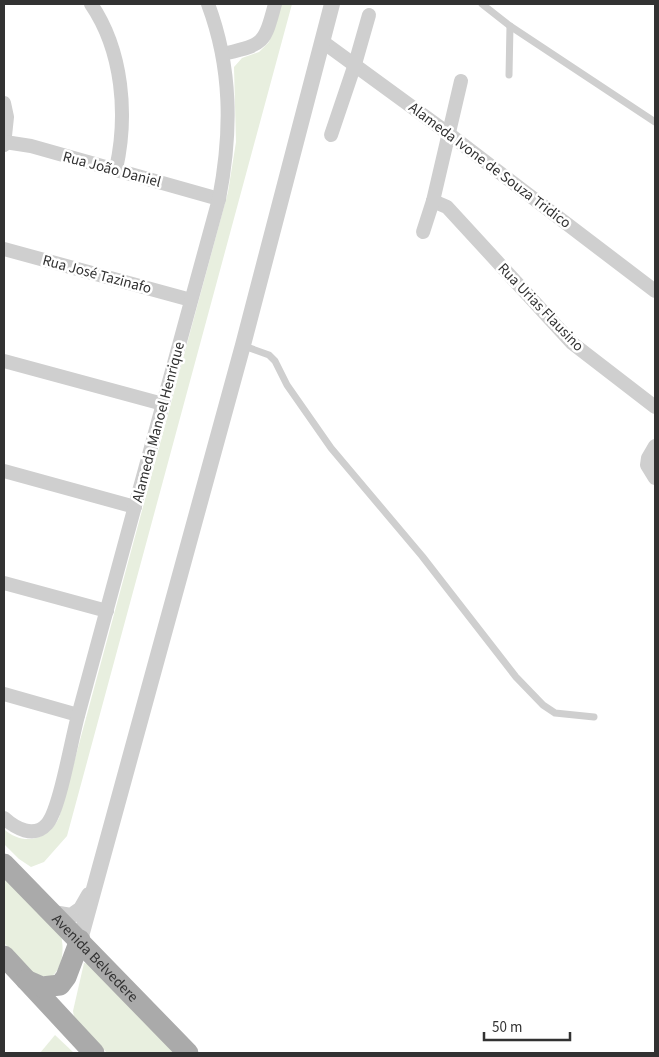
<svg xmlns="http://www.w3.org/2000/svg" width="659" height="1057" font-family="'Source Sans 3',sans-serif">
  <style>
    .green { fill: #e8efdf }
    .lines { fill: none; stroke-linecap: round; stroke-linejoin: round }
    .service { stroke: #cfcfcf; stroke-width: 7 }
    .minor { stroke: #cfcfcf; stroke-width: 14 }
    .tertiary { stroke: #cfcfcf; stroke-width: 16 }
    .primary { stroke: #aaa; stroke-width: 21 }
    .labels { text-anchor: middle; stroke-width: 5; stroke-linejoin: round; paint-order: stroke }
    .street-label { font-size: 15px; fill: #323232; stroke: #fff }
  </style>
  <rect width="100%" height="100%" fill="#fff"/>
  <g class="green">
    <path d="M281,4H292L67,836L44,862L31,867L19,859L4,844V829C22,846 48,841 59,818L228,192L236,142L234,67L242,58L259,52L269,42Z"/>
    <path d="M4,873L60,933C65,946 63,969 51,977L34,975L4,943Z"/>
    <path d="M84,963L94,965L178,1053H107L74,1017L73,1011Z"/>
    <path d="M55,1035L74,1053H40Z"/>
  </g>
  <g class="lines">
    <g class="service">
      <path d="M482,4L510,26L655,122"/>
      <path d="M509,75L510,26"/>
      <path d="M244,346L269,355L275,361L287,385L331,448L422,556L516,677L543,705L555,713L594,717"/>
    </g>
    <g class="minor">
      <path d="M91,4C123,51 128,115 116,169"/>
      <path d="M323,42L449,134L655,291"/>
      <path d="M223,54C264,44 264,45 275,4"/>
      <path d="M4,103L7,117L4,145"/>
      <path d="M331,135L355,64L369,15"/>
      <path d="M5,142L31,146L219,199"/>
      <path d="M433,201L447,207L572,343L655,407"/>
      <path d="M423,232L433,201L461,81"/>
      <path d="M4,249L191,300"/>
      <path d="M4,361L163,404"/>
      <path d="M655,446L648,458L647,465L655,478"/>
      <path d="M4,471L135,507"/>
      <path d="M4,583L107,611"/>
      <path d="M4,694L78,715"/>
      <path d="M4,818C15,828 34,839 47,824C60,810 72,735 79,712C126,541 171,370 219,199C232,132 232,68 208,4"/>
    </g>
    <g class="tertiary">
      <path d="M53,913L71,916L81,909L89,895"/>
      <path d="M80,940L243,345L332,4"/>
    </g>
    <g class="primary">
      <path id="s1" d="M4,864L188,1053"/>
      <path d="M4,956L94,1053"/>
      <path d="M26,980L42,987L60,985L66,977L80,940"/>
    </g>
  </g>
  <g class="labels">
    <g class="street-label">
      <text transform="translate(490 165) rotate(37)" y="5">Alameda Ivone de Souza Tridico</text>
      <text transform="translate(112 169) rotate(15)" y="5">Rua João Daniel</text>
      <text transform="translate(97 274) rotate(15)" y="5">Rua José Tazinafo</text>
      <text transform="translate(541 307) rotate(46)" y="5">Rua Urias Flausino</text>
      <text transform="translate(158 422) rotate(-75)" y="5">Alameda Manoel Henrique</text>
      <text dy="5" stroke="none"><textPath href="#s1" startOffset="131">Avenida Belvedere</textPath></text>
    </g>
  </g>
  <rect width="659" height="1057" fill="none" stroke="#323232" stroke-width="10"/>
  <path d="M484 1032v8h86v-8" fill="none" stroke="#323232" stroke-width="2.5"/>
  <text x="492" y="1032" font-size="15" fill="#323232" stroke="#ffffff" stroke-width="4" paint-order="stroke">50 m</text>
</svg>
